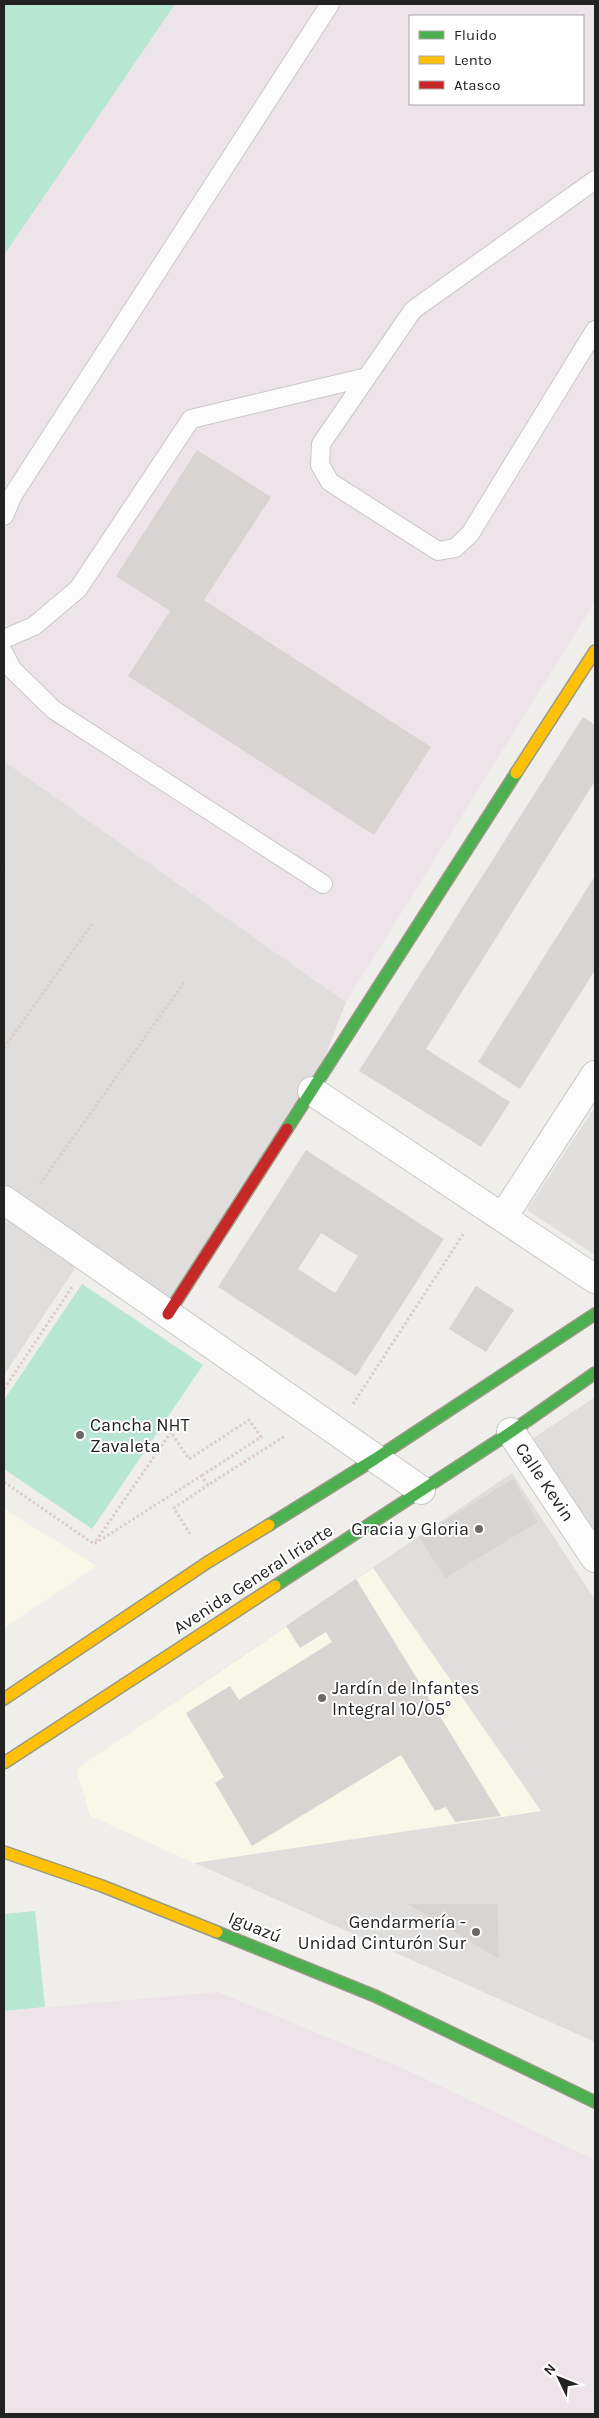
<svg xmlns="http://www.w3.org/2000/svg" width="599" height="2418" font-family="Karla,sans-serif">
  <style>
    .residential { fill: #dfdedc }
    .industrial { fill: #ede4e9; fill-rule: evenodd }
    .education { fill: #f8f7e8 }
    .pitch { fill: #b7e6d2 }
    .parking { fill: #e0dfde }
    .building { fill: #d7d4d2; fill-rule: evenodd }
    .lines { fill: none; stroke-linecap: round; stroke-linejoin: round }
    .lane-casing { stroke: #c9c8c7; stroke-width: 20 }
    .street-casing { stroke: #c9c8c7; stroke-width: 30 }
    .fast-casing { stroke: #999a82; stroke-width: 14 }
    .slow-casing { stroke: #999a82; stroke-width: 14 }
    .jam-casing { stroke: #999a82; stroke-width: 14 }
    .path { stroke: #dccecd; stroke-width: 3; stroke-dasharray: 2.5 2.5; stroke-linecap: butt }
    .lane { stroke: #fdfcfc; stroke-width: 18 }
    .street { stroke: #fdfcfc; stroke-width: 28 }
    .fast { stroke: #4caf50; stroke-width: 11 }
    .slow { stroke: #ffc107; stroke-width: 11 }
    .jam { stroke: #c62828; stroke-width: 11 }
    .poi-dot { fill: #6a6968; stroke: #fff; stroke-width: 2 }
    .labels { text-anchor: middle; stroke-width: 4; stroke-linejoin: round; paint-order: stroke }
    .poi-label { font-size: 18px; fill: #222; stroke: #fff; text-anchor: start }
    .street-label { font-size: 18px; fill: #222; stroke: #fff }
  </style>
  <rect width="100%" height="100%" fill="#f0eeeb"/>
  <g class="residential">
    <path d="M4,761L346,1002L312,1091L168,1314L84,1255L4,1375Z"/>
    <path d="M595,1397V1536L532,1439Z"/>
    <path d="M512,1473L595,1600V2042L90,1816L76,1769Z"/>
  </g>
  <g class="industrial">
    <path d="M4,4H595V602L346,1002L4,761ZM410,16H583V104H410Z"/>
    <path d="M218,1992L407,2070L595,2160V2414H4V2011Z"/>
  </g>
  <g class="education">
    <path d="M4,1509L97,1566L4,1628Z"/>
    <path d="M373,1568L541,1811L194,1863L90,1816L76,1769Z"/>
  </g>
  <g class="pitch">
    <path d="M4,4H175L4,255Z"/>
    <path d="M82,1284L203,1365L92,1529L4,1469V1400Z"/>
    <path d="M35,1911L45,2007L4,2011V1914Z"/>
  </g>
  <path class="parking" d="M595,1107V1255L527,1210Z"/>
  <g class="building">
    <path d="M197,450L271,497L204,600L431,747L374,835L128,676L170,611L116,576Z"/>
    <path d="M583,717L595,725V781L426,1049L510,1102L481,1147L359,1071Z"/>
    <path d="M595,876V970L520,1089L478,1062Z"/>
    <path d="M306,1150L444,1239L356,1376L218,1287ZM321,1233L358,1256L335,1293L298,1269Z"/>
    <path d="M476,1286L514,1310L486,1352L449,1329Z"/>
    <path d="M513,1479L538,1522L445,1578L419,1537Z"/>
    <path d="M356,1579L501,1816L455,1822L446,1807L435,1811L401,1755L252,1846L215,1783L224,1777L186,1713L230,1686L239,1700L332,1642L326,1632L300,1648L286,1626Z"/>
    <path d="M408,1904H497L499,1959Z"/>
  </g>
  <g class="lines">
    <g class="lane-casing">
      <g id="lane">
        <path d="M595,180L413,310L321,444L320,465L330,482L438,551L455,548L470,534L595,330"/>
        <path d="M4,516L13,495L330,4"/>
        <path d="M4,639L34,626L78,589L191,419L367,377"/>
        <path d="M4,653L12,669L54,710L323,884"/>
      </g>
    </g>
    <g class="street-casing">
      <g id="street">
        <path d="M312,1091L595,1279"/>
        <path d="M4,1200L421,1490"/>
        <path d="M503,1217L595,1075"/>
        <path d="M511,1432L595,1558"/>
      </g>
    </g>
    <g class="fast-casing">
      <g id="fast">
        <path d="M287,1129L516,773"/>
        <path d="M269,1525L375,1459L595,1314"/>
        <path d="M275,1586L511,1432L595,1373"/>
        <path d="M217,1932L375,1996L595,2102"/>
      </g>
    </g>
    <g class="slow-casing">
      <g id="slow">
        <path d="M516,773L595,651"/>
        <path d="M4,1699L208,1562L269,1525"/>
        <path d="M4,1763L275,1586"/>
        <path d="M4,1852L102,1886L217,1932"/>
      </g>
    </g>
    <g class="jam-casing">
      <path id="jam" d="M168,1314L287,1129"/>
    </g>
    <g class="path">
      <path d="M4,871L5,869"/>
      <path d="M4,1048L92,924"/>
      <path d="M40,1184L185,981"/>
      <path d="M4,1389L72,1287"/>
      <path d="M353,1404L464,1233"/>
      <path d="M4,1482L94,1544L201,1476L208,1485L285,1436"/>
      <path d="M190,1534L174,1508L208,1485"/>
      <path d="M96,1541L171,1432L189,1459L249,1420L261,1437L201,1476"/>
    </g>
    <use href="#lane" class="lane"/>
    <use href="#street" class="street"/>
    <use href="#fast" class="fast"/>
    <use href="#slow" class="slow"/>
    <use href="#jam" class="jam"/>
  </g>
  <g class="poi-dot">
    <circle cx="80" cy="1435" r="5"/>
    <circle cx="479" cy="1529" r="5"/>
    <circle cx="322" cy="1698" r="5"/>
    <circle cx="476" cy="1932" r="5"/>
  </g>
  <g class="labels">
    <g class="poi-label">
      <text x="90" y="1431">Cancha NHT<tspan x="90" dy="21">Zavaleta</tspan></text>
      <text x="469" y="1535" text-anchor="end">Gracia y Gloria</text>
      <text x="332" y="1694">Jardín de Infantes<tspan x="332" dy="21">Integral 10/05°</tspan></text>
      <text x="466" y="1928" text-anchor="end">Gendarmería -<tspan x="466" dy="21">Unidad Cinturón Sur</tspan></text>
    </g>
    <g class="street-label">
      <text transform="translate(545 1482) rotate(56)" y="6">Calle Kevin</text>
      <text transform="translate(253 1579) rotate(-33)" y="6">Avenida General Iriarte</text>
      <text transform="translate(255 1927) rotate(22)" y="6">Iguazú</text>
    </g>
  </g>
  <rect width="599" height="2418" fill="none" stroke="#222222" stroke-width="10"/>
  <rect x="409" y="15" width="175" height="90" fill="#ffffff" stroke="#a7a7a7"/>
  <rect x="419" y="31" width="25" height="8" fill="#4caf50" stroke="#a7a7a7"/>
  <text x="454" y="40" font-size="15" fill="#222222">Fluido</text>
  <rect x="419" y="56" width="25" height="8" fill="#ffc107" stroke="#a7a7a7"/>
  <text x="454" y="65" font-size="15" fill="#222222">Lento</text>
  <rect x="419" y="81" width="25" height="8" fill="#c62828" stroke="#a7a7a7"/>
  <text x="454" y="90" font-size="15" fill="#222222">Atasco</text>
  <g transform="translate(559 2378) rotate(313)" stroke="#ffffff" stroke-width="4" paint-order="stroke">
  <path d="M0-4L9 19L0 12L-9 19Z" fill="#222222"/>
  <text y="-8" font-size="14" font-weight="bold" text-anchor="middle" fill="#222222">N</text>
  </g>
</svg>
